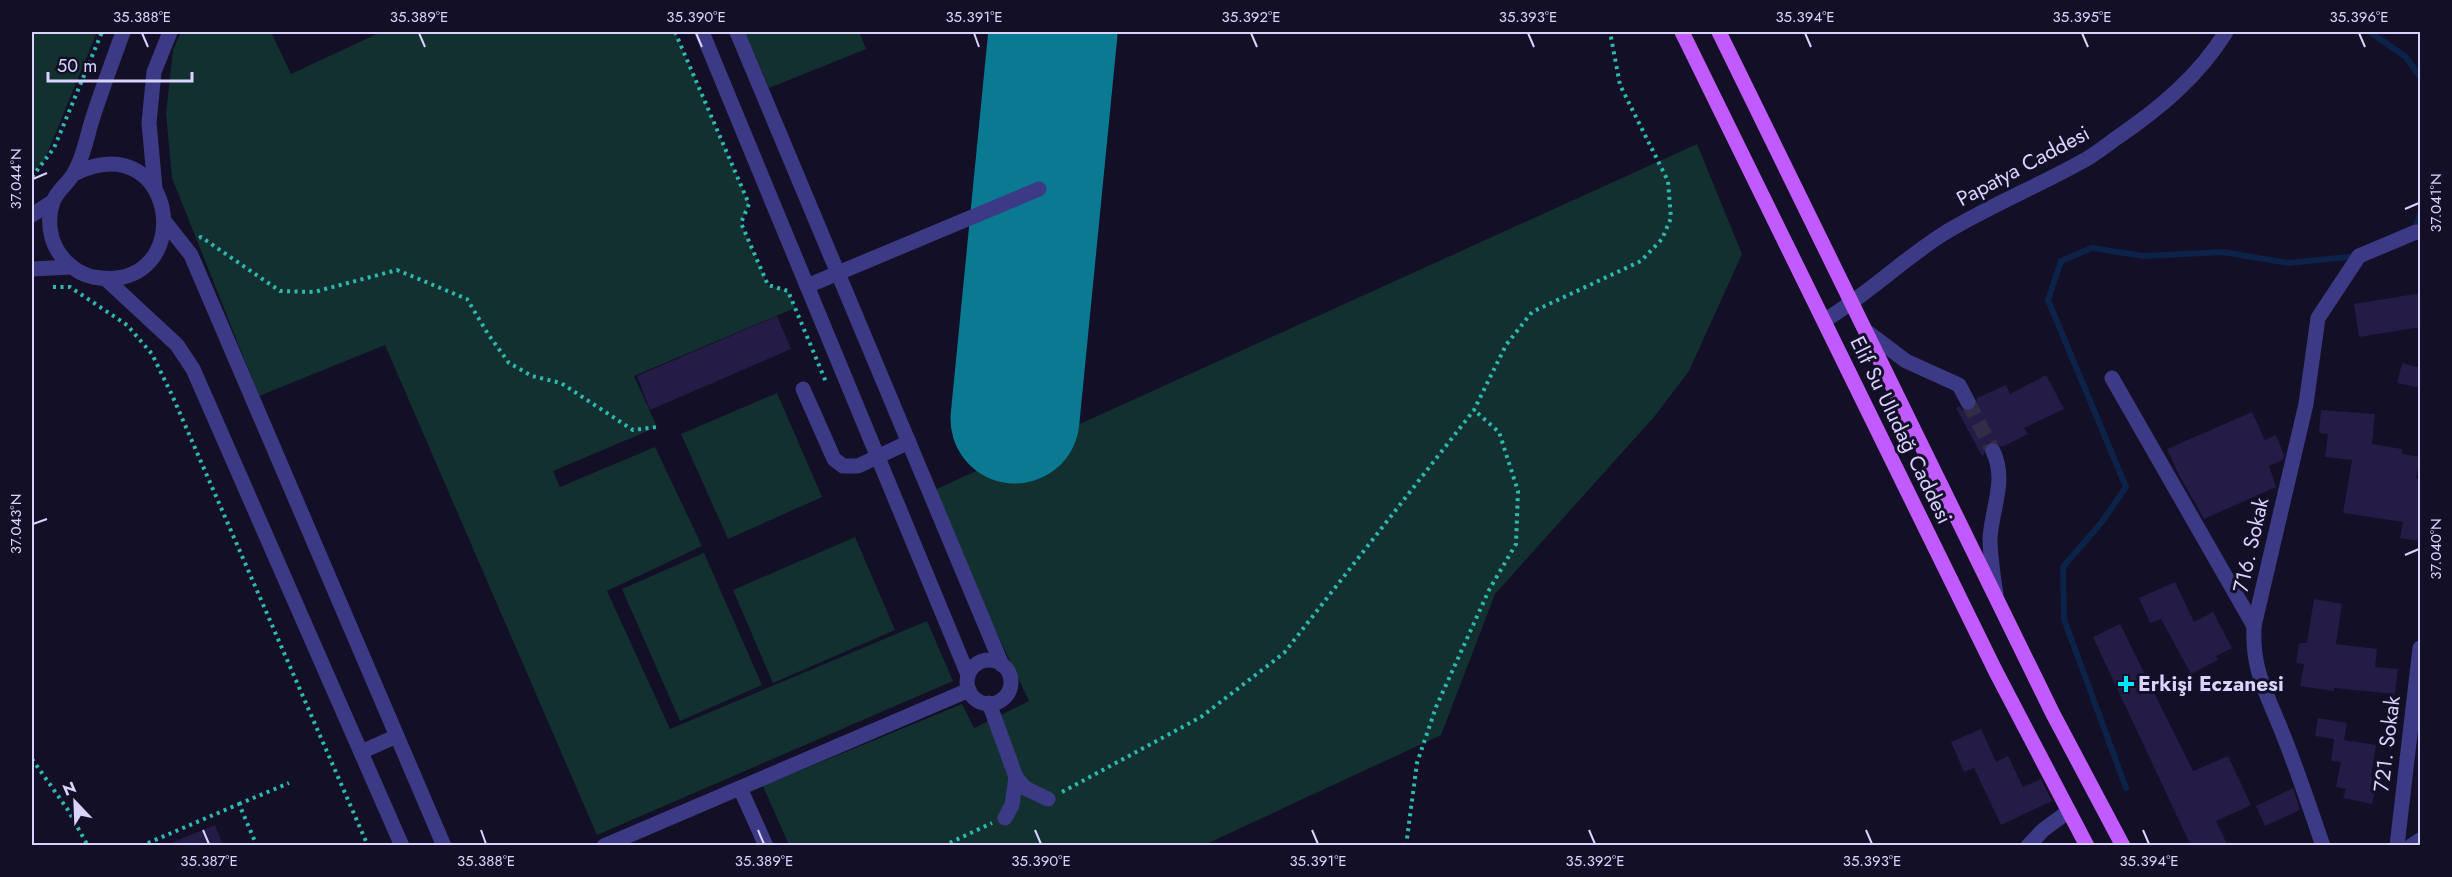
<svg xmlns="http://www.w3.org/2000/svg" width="2452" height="877" font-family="Jost,sans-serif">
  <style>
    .green { fill: #12302f }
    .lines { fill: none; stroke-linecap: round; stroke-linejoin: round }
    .stream { stroke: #0c2248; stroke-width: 6 }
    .runway { stroke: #0a7a92; stroke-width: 129 }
    .building { fill: #241b47 }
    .minor-tunnel { stroke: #312d47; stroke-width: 15; stroke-dasharray: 15 8; stroke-linecap: butt }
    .path { stroke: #2fb8b0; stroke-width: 4; stroke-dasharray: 3 4.5; stroke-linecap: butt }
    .minor { stroke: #3d3a85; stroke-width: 15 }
    .major { stroke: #c25bff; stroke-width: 15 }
    .ticks { fill: none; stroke: #d9d4ff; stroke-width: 2 }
    .poi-dot { fill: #00e5ff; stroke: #130f26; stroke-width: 2 }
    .labels { text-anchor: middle; stroke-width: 6; stroke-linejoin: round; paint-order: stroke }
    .street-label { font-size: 21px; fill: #d9d4ff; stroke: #130f26 }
    .poi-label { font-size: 21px; font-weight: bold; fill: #d9d4ff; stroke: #130f26; text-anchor: start }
    .neatline { fill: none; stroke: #d9d4ff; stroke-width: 2 }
    .ticks-label { font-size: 15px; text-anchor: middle; fill: #d9d4ff }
  </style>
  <rect width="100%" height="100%" fill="#130f26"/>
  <g class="green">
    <path d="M32,32H97L44,161L32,173Z"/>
    <path d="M181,32H271L291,74L381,32H675L749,204L741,223L768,285L788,291L795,308L634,376L657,427L553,471L560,487L655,447L702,546L607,591L670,729L927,621L953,681L597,835L385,345L259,396L172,178L166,113L173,50Z"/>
    <path d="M745,32H859L866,49L769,88Z"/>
    <path d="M1697,144L1742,254L1689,371L1654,417L1495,594L1441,735L1204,845H789L763,786L962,704L974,728L1029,701L930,492Z"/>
    <path d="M777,393L822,497L728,539L681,434Z"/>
    <path d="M855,537L895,630L773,683L733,590Z"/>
    <path d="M704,553L762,685L680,721L622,589Z"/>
  </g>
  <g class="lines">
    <g class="stream">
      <path d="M2370,32L2406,57L2420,77"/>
      <path d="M2415,230L2420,213"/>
      <path d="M2126,788L2064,619L2063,567L2101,523L2126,487L2048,300L2061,261L2092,248L2144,256L2223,252L2288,263L2358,256"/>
    </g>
    <path class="runway" d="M1015,419L1053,32"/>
  </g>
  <g class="building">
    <path d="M2421,293V327L2359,337L2354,304Z"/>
    <path d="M777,316L791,349L650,410L637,376Z"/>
    <path d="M2402,363L2421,368V388L2397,383Z"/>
    <path d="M2046,375L2064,409L2024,428L2028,434L2002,447L1995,442H1989L1985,445L1984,455L1982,456L1956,408L1959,406L1963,411H1972L1977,407V398L2006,385L2010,394Z"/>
    <path d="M2321,410L2375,414L2372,444L2402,449V454L2420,457L2416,479H2421L2419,541L2400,538L2403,522L2343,513L2352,460L2325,457L2328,434L2319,433Z"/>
    <path d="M2252,412L2265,440L2276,435L2284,455L2283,460L2269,466L2276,487L2204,519L2179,475L2167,449Z"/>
    <path d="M2175,582L2194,622L2213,612L2232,648L2216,656L2218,660L2191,674L2161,619L2150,623L2139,598Z"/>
    <path d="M2314,599L2342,604L2336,644L2377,649L2375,667L2398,669L2395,694L2334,688V691L2300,686L2304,664L2296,663L2299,643H2307Z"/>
    <path d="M2120,624L2193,771L2228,756L2251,805L2216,821L2228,846H2191L2093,637Z"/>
    <path d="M2318,718L2347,723L2344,740L2376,745L2371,777L2378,778L2372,804L2343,798L2346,789L2336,787L2341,762L2331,761L2334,739L2315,736Z"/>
    <path d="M1981,729L1996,762L2008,756L2023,787L2041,779L2052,801L2001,825L1974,768L1964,772L1951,742Z"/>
    <path d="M2293,788L2300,810L2265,826L2256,806Z"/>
    <path d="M215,825L223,846H166V845Z"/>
  </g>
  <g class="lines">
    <path class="minor-tunnel" d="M1968,402L1993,451"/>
    <g class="path">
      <path d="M675,32L749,204L741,223L768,285L788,291L826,382"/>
      <path d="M32,177L54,148L102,32"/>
      <path d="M199,238L201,237L280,291L314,292L397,270L467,299L488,334L509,363L532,376L561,383L633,430L657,427"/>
      <path d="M53,287H70L127,325L152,354L172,395L368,846"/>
      <path d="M32,759L68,810L88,846"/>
      <path d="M1062,792L1201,717L1284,653L1474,410L1506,345L1532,312L1641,261L1662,239L1671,218L1668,181L1620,85L1610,32"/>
      <path d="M239,804L289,783"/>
      <path d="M141,846L239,804L257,846"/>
      <path d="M943,846L992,823"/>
      <path d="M1406,846L1417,763L1436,707L1489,590L1516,544L1518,491L1499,432L1474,410"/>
    </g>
    <g class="minor">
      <path d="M702,32L968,675"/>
      <path d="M737,32L1002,665"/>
      <path d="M74,174C180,122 199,296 93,277C74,273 57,256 52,238C49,227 49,213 53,202C57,190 68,184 74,173C84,157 87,135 93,117C102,89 113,60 123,32"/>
      <path d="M155,188L149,123L154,72L170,32"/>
      <path d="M32,215L52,202"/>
      <path d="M165,222L191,255L444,846"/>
      <path d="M32,269L72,267"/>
      <path d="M106,279L177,345L193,369L402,846"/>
      <path d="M807,286L1039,189"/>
      <path d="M1825,320C1867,295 1902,260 1943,234C1987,207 2036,187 2081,162C2093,156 2104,147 2115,139C2159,109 2198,77 2226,32"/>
      <path d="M1866,331L1906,361L1959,385L1968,402"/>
      <path d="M2112,378L2254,626"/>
      <path d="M803,389L834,459L843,466H858L909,442"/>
      <path d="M1993,451C2007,481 1992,507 1990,538C1990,557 1993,575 1996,594"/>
      <circle cx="989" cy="682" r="22"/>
      <path d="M989,703L1016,777L1025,788L1048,799"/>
      <path d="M361,752L397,736"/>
      <path d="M740,788L766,846"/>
      <path d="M1005,818L1012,805L1016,777"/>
      <path d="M604,846L969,690"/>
      <path d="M2028,846L2043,830L2069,811"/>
      <path d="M2323,846C2310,808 2297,769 2282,732C2266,691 2252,671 2254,626L2306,404L2318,318L2359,256L2416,232L2420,233"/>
      <path d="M2397,846L2420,648"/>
      <path d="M2411,846L2420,840"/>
    </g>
    <g class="major">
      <path d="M1682,32L1996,672L2087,846"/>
      <path d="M1719,32L2053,714L2123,846"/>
    </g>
  </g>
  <path class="ticks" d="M142,33L148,47M419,33L425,47M696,33L702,47M974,33L979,47M1251,33L1257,47M1528,33L1534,47M1805,33L1811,47M2082,33L2088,47M2359,33L2365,47M33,179L47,173M2405,209L2419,203M33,524L47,519M2405,555L2419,549M203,830L209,844M481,830L486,844M758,830L764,844M1035,830L1041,844M1312,830L1318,844M1589,830L1595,844M1866,830L1872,844M2143,830L2149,844"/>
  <path class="poi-dot" d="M2123 675h6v6h6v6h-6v6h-6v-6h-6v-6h6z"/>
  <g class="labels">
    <g class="street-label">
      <text transform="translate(2023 166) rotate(-28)" y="7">Papatya Caddesi</text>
      <text transform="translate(1901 430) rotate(64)" y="7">Elif Su Uludağ Caddesi</text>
      <text transform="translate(2251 545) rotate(-77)" y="7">716. Sokak</text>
      <text transform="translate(2387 744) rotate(-83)" y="7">721. Sokak</text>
    </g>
    <g class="poi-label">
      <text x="2138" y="691">Erkişi Eczanesi</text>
    </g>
  </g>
  <rect width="2452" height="877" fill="none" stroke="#130f26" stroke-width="66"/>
  <g transform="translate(75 802) rotate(337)" stroke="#130f26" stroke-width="4.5" paint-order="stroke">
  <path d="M0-4.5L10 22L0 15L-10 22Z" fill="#d9d4ff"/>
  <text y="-9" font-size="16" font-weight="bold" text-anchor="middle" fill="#d9d4ff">N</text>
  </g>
  <path d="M48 72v9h144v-9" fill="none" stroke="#d9d4ff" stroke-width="3"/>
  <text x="57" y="72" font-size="18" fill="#d9d4ff" stroke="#130f26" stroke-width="4.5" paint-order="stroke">50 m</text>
  <rect x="33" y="33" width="2386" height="811" class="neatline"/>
  <g class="ticks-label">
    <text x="142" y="22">35.388°E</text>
    <text x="419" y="22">35.389°E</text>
    <text x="696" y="22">35.390°E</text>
    <text x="974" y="22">35.391°E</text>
    <text x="1251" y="22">35.392°E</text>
    <text x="1528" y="22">35.393°E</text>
    <text x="1805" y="22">35.394°E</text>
    <text x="2082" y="22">35.395°E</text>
    <text x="2359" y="22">35.396°E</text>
    <text transform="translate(16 179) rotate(-90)" y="5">37.044°N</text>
    <text transform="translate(2436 203) rotate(-90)" y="5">37.041°N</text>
    <text transform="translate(16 524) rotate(-90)" y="5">37.043°N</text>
    <text transform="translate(2436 549) rotate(-90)" y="5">37.040°N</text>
    <text x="209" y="866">35.387°E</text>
    <text x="486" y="866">35.388°E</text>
    <text x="764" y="866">35.389°E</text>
    <text x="1041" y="866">35.390°E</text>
    <text x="1318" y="866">35.391°E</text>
    <text x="1595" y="866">35.392°E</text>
    <text x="1872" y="866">35.393°E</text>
    <text x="2149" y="866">35.394°E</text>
  </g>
</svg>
